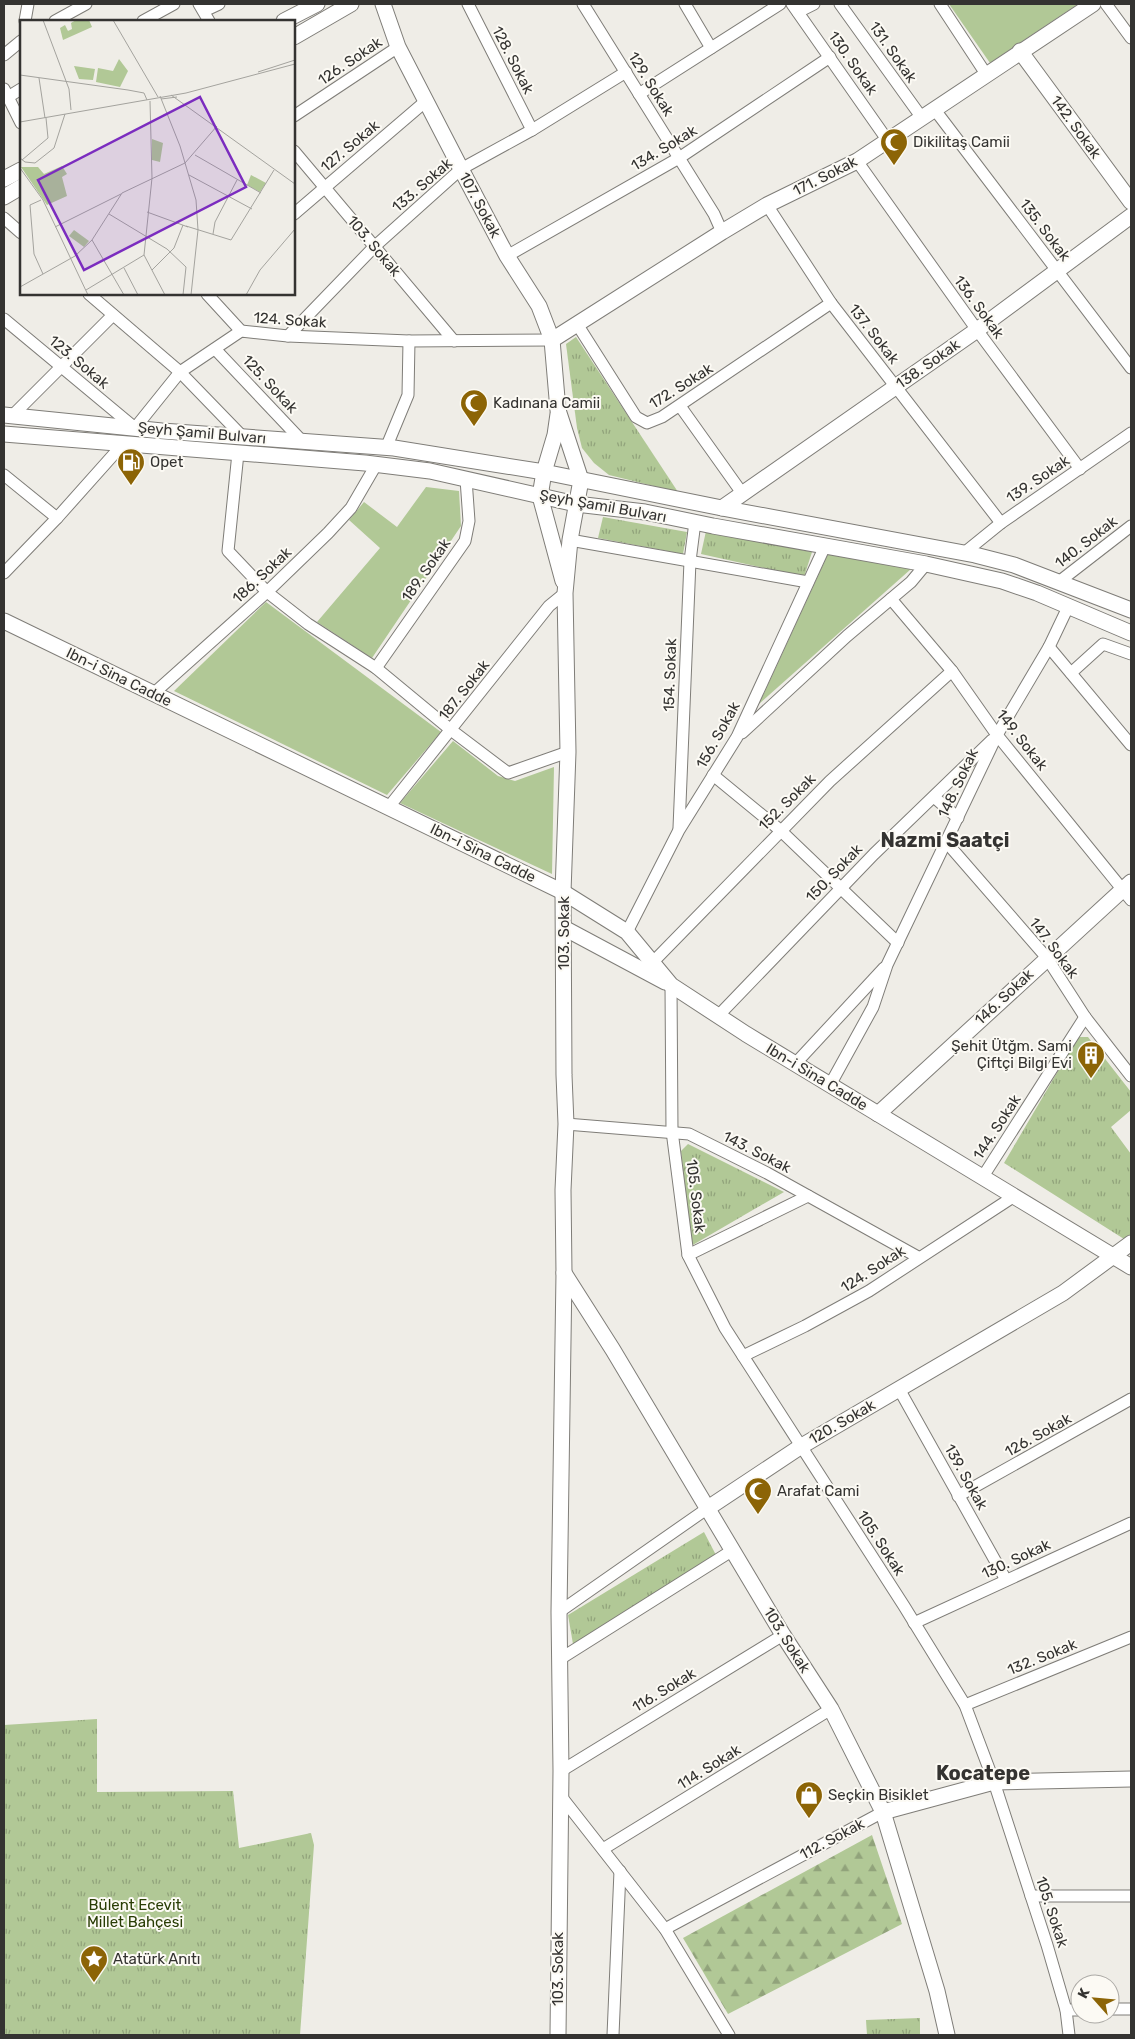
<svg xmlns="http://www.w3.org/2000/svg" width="1135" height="2039" font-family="Rubik,sans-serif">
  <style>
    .green { fill: #b1c896 }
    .forest { fill: url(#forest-firs) }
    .park { fill: url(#park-tufts) }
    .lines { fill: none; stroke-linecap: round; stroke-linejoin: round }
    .street-casing { stroke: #7f7d78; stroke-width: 13 }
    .secondary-casing { stroke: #7f7d78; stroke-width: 17 }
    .street { stroke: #fff; stroke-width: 11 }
    .secondary { stroke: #fff; stroke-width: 15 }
    .labels { text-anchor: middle; stroke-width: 4; stroke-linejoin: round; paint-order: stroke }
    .street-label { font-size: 15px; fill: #343331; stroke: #fcfaf4 }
    .poi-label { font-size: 15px; fill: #343331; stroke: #fcfaf4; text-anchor: start }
    .park-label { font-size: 15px; fill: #293d05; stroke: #fcfaf4 }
    .district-label { font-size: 20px; font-weight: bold; fill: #343331; stroke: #fcfaf4 }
    .inset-road { fill: none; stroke: #a4a39e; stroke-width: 1 }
    .view { fill: #7b2cbf; fill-opacity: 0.15; stroke: #7b2cbf; stroke-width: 2.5 }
    .inset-edge { fill: none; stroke: #343331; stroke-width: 2.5 }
  </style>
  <defs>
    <pattern id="forest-firs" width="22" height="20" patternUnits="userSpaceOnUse" patternTransform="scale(1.25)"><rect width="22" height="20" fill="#b1c896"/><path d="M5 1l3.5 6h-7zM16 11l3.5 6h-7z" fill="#91a37b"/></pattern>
    <pattern id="park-tufts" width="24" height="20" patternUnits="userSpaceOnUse" patternTransform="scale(1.25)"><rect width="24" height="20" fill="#b1c896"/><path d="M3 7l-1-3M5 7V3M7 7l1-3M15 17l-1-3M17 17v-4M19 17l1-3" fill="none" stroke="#91a37b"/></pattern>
  </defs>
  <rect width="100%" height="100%" fill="#efede7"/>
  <g class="green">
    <path d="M949,4H1078L990,63Z"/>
    <path d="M426,487L459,491L461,526L372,658L317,622L380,548L349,520L364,502L397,527Z"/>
    <path d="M829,552L911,569L759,704Z"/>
    <path d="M266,602L441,732L387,795L174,691Z"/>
    <path d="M453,741L498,776L515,781L554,767L552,874L400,803Z"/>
  </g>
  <path class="forest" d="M872,1835L902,1924L728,2014L683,1938Z"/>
  <g class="park">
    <path d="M576,337L678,492L609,475L594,463L582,448L577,428L566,344Z"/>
    <path d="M603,517L687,532L683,554L598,538Z"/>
    <path d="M706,531L812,552L804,577L701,554Z"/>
    <path d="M1078,1037H1088L1131,1092V1110L1111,1127L1131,1154V1235L1124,1239L1004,1163Z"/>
    <path d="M688,1144L784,1192L691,1246L681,1151Z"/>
    <path d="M704,1532L717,1557L574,1650L568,1615Z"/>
    <path d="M97,1719V1792L233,1791L239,1848L311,1833L314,1845L300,2035H4V1725Z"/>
    <path d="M920,2018V2035H867L866,2020Z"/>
  </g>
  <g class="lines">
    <g class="street-casing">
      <g id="street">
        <path d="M199,4L209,21"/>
        <path d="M468,4L532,130"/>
        <path d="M583,4L714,214L722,232"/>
        <path d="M685,4L711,48"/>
        <path d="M792,4L888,141"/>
        <path d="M840,4L922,118"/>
        <path d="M940,4L986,74"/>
        <path d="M1106,4L1131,38"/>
        <path d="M204,11L219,4"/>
        <path d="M798,12L814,4"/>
        <path d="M25,21L28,4"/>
        <path d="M55,21L86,4"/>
        <path d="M143,21L174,4"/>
        <path d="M4,55L21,41"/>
        <path d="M4,89L21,123"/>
        <path d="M639,94L780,4"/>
        <path d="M8,97L21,89"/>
        <path d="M935,110L1131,368"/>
        <path d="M294,116L398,47"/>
        <path d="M294,151L454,341"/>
        <path d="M857,161L977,330L1080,469"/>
        <path d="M767,205L831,303L1001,523"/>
        <path d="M294,214L426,101"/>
        <path d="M4,218L21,233"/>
        <path d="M507,256L679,158L830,57"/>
        <path d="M89,294L180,372L243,437"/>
        <path d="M207,294L241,331"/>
        <path d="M4,319L135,428L180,372L241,331L288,336L409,341"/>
        <path d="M577,324L636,417L647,423L662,417L831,303"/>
        <path d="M288,336L374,247L461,169L532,130L626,72"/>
        <path d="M215,349L302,441"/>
        <path d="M680,406L742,493"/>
        <path d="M12,416L113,315"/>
        <path d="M386,448L408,395L409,341L552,340"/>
        <path d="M238,453L228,551L267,592L308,624L376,668L451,730L508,773L568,752"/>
        <path d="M4,475L57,518"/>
        <path d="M570,540L808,582"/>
        <path d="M964,553L1001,523L1131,433"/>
        <path d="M4,573L57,518L123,444"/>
        <path d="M1060,581L1131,526"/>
        <path d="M891,599L952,671L997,735L1131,900"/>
        <path d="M1049,647L1131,745"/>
        <path d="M376,668L465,541L469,521L466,479"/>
        <path d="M1071,673L1103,644L1131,654"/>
        <path d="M153,694L267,592L328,533L351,508L376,465"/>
        <path d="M742,733L847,636L911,582L926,564"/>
        <path d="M713,775L780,830L898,943"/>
        <path d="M934,797L958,818"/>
        <path d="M388,808L549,606L565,593"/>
        <path d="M679,828L690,561L695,522"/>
        <path d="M947,843L1047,958L1085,1017L1131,1076"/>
        <path d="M627,932L679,830L737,737L825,546"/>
        <path d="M652,963L830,781L952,671"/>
        <path d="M671,985L672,1131L688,1255L725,1328L904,1606L965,1705L994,1782L1047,1945L1066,2010L1069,2035"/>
        <path d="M718,1016L874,854L992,740"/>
        <path d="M795,1064L884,968"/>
        <path d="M830,1085L873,1007L887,965L997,735L1049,647L1069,605"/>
        <path d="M566,1124L689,1134L767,1173L918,1257"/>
        <path d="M982,1178L1085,1017"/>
        <path d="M688,1255L808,1196"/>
        <path d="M743,1356L805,1326L869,1291L1013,1197"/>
        <path d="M899,1389L1006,1580"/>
        <path d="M958,1496L1131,1399"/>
        <path d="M559,1612L708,1508"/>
        <path d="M914,1623L1131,1523"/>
        <path d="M560,1659L733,1550"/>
        <path d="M965,1705L1131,1637"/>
        <path d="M561,1771L783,1635"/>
        <path d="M560,1795L665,1929L729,2035"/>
        <path d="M603,1849L831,1709"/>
        <path d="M1031,1896H1131"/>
        <path d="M665,1929L883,1812"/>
        <path d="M1110,2009H1131"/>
        <path d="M1066,2010H1080"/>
        <path d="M613,2035L620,1871"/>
      </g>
    </g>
    <g class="secondary-casing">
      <g id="secondary">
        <path d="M383,4L398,47L461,169L507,256L539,306L552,340L558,410L581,480L570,540L565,593L568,752L563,892L564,1075L566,1124L563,1190L564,1273L559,1612L561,1771L558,2035"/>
        <path d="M284,21L317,4"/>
        <path d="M294,37L351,4"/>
        <path d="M1020,51L1131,202"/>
        <path d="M4,179L21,170"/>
        <path d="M4,197L21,187"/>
        <path d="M552,340L722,232L767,205L857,161L1093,4"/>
        <path d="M558,414L555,435L544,472L540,496L563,581"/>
        <path d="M4,415L162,431L394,448L544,472L722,508L975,555L1014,565L1131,610"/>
        <path d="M4,434L365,463L430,471L576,504L645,512L713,526L926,564L1002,581L1037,593L1131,633"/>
        <path d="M722,508L977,330L1131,216"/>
        <path d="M4,621L563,892L627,932L671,985L746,1034L1131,1267"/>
        <path d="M564,928L665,982"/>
        <path d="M878,1114L1131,882"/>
        <path d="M564,1273L613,1350L783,1635L831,1709L883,1812L937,1991L947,2035"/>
        <path d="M708,1508L800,1447L1063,1293L1131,1243"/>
        <path d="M883,1812L994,1782L1131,1779"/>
      </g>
    </g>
    <use href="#street" class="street"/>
    <use href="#secondary" class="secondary"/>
  </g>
  <defs>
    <g id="mosque-pin" transform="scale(1.4375)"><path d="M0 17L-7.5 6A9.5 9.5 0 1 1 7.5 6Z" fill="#8c6406" stroke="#fcfaf4"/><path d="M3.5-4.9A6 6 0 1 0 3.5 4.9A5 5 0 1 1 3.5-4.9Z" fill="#fff"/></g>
    <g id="fuel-pin" transform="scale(1.4375)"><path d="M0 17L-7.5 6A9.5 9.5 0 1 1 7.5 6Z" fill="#8c6406" stroke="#fcfaf4"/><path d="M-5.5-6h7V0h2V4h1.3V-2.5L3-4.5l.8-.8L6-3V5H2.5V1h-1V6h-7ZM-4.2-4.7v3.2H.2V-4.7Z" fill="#fff"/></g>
    <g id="building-pin" transform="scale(1.4375)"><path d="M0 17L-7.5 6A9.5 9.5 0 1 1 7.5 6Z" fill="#8c6406" stroke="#fcfaf4"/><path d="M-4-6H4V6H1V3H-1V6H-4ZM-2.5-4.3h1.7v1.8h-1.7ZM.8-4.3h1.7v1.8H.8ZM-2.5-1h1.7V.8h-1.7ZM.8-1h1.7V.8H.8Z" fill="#fff"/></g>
    <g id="shop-pin" transform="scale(1.4375)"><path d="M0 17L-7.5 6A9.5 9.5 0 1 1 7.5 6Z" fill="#8c6406" stroke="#fcfaf4"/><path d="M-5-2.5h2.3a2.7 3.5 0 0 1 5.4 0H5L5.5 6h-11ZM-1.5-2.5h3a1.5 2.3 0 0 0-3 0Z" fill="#fff"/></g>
    <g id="sight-pin" transform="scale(1.4375)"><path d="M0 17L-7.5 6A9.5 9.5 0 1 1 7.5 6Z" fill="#8c6406" stroke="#fcfaf4"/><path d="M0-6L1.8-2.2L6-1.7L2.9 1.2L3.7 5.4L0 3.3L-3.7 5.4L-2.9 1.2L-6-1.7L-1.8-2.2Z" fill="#fff"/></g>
  </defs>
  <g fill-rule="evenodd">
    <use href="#mosque-pin" x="894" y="142"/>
    <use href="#mosque-pin" x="474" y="403"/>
    <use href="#fuel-pin" x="131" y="462"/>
    <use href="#building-pin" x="1091" y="1055"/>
    <use href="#mosque-pin" x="758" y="1491"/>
    <use href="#shop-pin" x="809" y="1795"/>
    <use href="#sight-pin" x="94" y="1959"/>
  </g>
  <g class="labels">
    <g class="street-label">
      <text transform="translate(893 52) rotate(55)" y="5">131. Sokak</text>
      <text transform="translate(513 60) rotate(63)" y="5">128. Sokak</text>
      <text transform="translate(350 61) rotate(-34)" y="5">126. Sokak</text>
      <text transform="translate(853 63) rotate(55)" y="5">130. Sokak</text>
      <text transform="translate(651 84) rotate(58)" y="5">129. Sokak</text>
      <text transform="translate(1076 127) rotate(54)" y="5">142. Sokak</text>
      <text transform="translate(350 146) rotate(-40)" y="5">127. Sokak</text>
      <text transform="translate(664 148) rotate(-31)" y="5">134. Sokak</text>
      <text transform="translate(825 176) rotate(-27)" y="5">171. Sokak</text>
      <text transform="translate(422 185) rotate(-41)" y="5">133. Sokak</text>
      <text transform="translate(480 205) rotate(62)" y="5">107. Sokak</text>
      <text transform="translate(1045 230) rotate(53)" y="5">135. Sokak</text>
      <text transform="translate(374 246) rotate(50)" y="5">103. Sokak</text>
      <text transform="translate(979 307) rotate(54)" y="5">136. Sokak</text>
      <text transform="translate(290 320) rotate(4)" y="5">124. Sokak</text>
      <text transform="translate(874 334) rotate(52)" y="5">137. Sokak</text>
      <text transform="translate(79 362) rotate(40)" y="5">123. Sokak</text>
      <text transform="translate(928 364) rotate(-35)" y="5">138. Sokak</text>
      <text transform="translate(270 384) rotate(47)" y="5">125. Sokak</text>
      <text transform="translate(681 386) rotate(-32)" y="5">172. Sokak</text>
      <text transform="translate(202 433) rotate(5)" y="5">Şeyh Şamil Bulvarı</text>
      <text transform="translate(1038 479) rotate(-34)" y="5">139. Sokak</text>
      <text transform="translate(603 506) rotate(10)" y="5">Şeyh Şamil Bulvarı</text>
      <text transform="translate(1086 542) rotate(-38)" y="5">140. Sokak</text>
      <text transform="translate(426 570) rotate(-55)" y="5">189. Sokak</text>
      <text transform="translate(262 575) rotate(-43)" y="5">186. Sokak</text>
      <text transform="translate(670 675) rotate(-88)" y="5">154. Sokak</text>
      <text transform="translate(119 677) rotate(26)" y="5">Ibn-i Sina Cadde</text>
      <text transform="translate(464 690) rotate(-52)" y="5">187. Sokak</text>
      <text transform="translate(718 735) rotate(-61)" y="5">156. Sokak</text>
      <text transform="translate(1022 740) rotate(52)" y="5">149. Sokak</text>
      <text transform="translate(958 783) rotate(-65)" y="5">148. Sokak</text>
      <text transform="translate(787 802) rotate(-45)" y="5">152. Sokak</text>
      <text transform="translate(483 853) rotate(26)" y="5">Ibn-i Sina Cadde</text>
      <text transform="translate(834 873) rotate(-46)" y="5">150. Sokak</text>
      <text transform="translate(564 933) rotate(-90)" y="5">103. Sokak</text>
      <text transform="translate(1054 948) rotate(53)" y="5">147. Sokak</text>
      <text transform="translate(1004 997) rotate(-43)" y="5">146. Sokak</text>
      <text transform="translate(817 1077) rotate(31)" y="5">Ibn-i Sina Cadde</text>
      <text transform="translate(997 1127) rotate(-57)" y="5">144. Sokak</text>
      <text transform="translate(757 1152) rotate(27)" y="5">143. Sokak</text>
      <text transform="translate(696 1196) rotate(83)" y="5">105. Sokak</text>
      <text transform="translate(873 1269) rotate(-33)" y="5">124. Sokak</text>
      <text transform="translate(842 1422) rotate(-30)" y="5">120. Sokak</text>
      <text transform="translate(1038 1435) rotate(-29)" y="5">126. Sokak</text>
      <text transform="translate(966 1477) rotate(61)" y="5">139. Sokak</text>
      <text transform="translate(881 1543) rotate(57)" y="5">105. Sokak</text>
      <text transform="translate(1016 1559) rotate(-25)" y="5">130. Sokak</text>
      <text transform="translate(787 1640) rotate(58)" y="5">103. Sokak</text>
      <text transform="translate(1042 1657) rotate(-22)" y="5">132. Sokak</text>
      <text transform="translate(664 1690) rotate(-31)" y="5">116. Sokak</text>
      <text transform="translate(709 1767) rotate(-32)" y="5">114. Sokak</text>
      <text transform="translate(832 1839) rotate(-28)" y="5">112. Sokak</text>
      <text transform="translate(1052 1912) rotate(72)" y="5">105. Sokak</text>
      <text transform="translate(558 1969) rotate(-90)" y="5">103. Sokak</text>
    </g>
    <g class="poi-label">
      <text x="913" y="147">Dikilitaş Camii</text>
      <text x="493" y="408">Kadınana Camii</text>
      <text x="150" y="467">Opet</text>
      <text x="1072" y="1051" text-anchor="end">Şehit Ütğm. Sami<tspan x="1072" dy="17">Çiftçi Bilgi Evi</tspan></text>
      <text x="777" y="1496">Arafat Cami</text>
      <text x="828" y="1800">Seçkin Bisiklet</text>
      <text x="113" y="1964">Atatürk Anıtı</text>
    </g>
    <g class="park-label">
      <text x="135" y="1910">Bülent Ecevit<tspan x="135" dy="17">Millet Bahçesi</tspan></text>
    </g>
    <g class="district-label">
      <text x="945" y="847">Nazmi Saatçi</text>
      <text x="983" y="1780">Kocatepe</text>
    </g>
  </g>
  <g transform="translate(20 20)">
    <rect width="275" height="275" fill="#efede7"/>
    <path d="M56,0H69L72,7L43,20L40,8L45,5L48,11L52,9L51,3ZM99,39L108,51L100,67L76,62L78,48L93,51ZM54,46L75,49L73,60L59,59ZM132,119L143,123L140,142L132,140Z" fill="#b1c896"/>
    <path d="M54,210L69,221L64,227L49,216Z" fill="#b1c896"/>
    <path d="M42,146L47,154L42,157L47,176L27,185L1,147H18L24,154ZM231,155L246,163L240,172L227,165Z" fill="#b1c896"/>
    <path class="inset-road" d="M23,0L49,69L51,90M93,0L138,77M238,52L275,40M0,55L108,70L124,73L127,80M19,58L25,98M151,75L275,164M140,76L160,126L176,180L178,210L171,275M141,79L157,77M130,81L132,158L124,235L145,275M0,102L166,73L275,44M175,135L241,173M0,138L5,142L15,143L34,128L45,94M2,140L28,118L26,98M0,148L23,180L68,275M169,155L232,189M21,180L10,185L14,234L23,254M127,192L168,207M89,194L147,229L166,247L163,275M166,206L211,220L254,150M35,207L101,174M193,214L195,202L217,160M72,220L104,275M104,248L118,275M132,250L154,228L163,205M0,267L55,236L72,220L102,173L165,143L197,106M66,270L124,235M226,275L240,250L275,209"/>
    <path class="view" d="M180,77L226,167L64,250L18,160Z"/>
    <rect width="275" height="275" class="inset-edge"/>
  </g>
  <rect width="1135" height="2039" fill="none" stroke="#343331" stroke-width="10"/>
  <g transform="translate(1095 1999) rotate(297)"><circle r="24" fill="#fcfaf4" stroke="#acaaa6"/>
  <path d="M0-4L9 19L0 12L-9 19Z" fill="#8c6406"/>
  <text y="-8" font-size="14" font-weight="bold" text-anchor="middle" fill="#343331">K</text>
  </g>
</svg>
